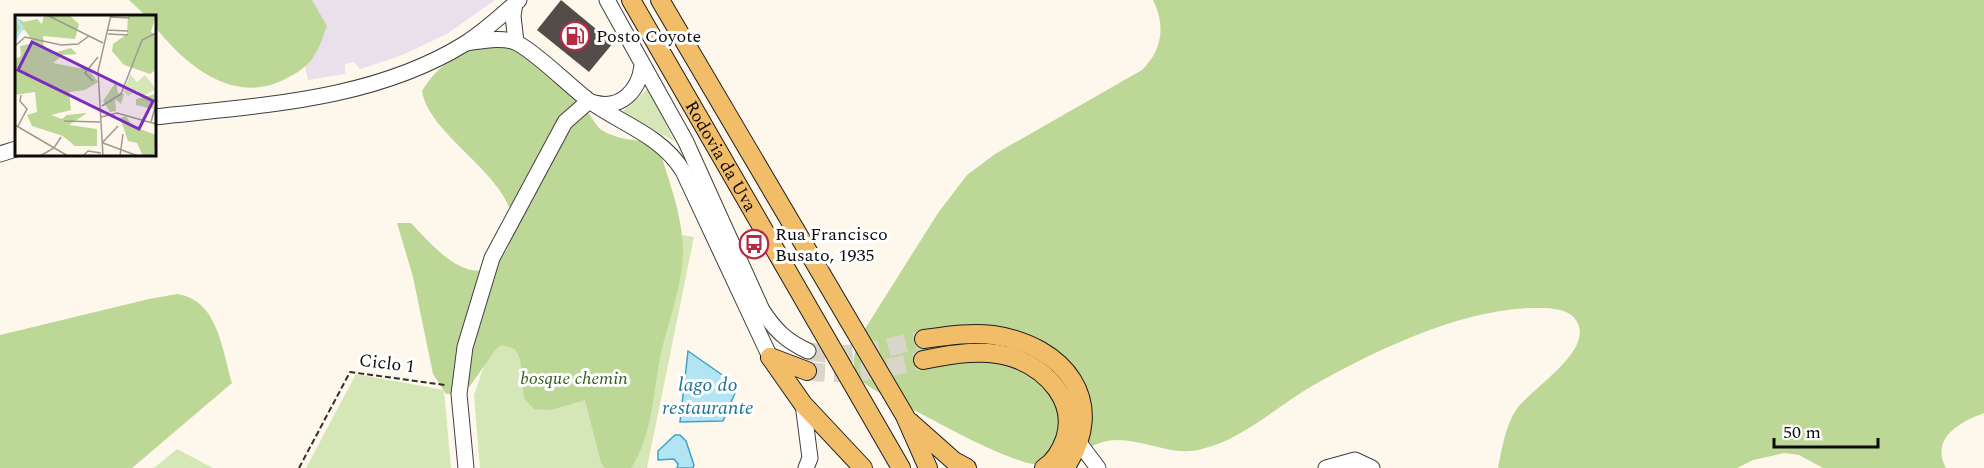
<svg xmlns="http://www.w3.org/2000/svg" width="1984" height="468" font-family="Spectral,serif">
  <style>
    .industrial { fill: #e8e0eb }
    .green { fill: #d6e7b7 }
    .forest { fill: #bdd797 }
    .water { fill: #b3e4f3; stroke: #3da3c7; stroke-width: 1.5 }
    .building { fill: #544c49 }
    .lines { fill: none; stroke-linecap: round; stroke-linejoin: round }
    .major-tunnel { stroke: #dad5ca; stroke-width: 18; stroke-dasharray: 18 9; stroke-linecap: butt }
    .minor-casing { stroke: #3f3f3f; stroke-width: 17 }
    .major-casing { stroke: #1d1d1d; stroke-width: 20 }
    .path { stroke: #2e2e2e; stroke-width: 2; stroke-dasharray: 6 3; stroke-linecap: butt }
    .minor { stroke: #fff; stroke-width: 15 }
    .major { stroke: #f2bd68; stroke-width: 18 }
    .labels { text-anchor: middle; stroke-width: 6; stroke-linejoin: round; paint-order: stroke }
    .poi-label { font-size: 18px; fill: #0c0c0c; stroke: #fff; text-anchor: start }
    .street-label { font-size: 18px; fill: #0c0c0c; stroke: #fff }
    .park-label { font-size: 18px; font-style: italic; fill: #366020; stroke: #fff }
    .water-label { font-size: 20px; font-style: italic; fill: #1b7398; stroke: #fff }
    .inset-river { fill: none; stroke: #b3e4f3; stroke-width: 3 }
    .inset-road { fill: none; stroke: #9d9a92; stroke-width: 1.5 }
    .view { fill: #7b2cbf; fill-opacity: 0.15; stroke: #7b2cbf; stroke-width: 3 }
    .inset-edge { fill: none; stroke: #0c0c0c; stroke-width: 3 }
  </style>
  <rect width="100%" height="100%" fill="#fef8ec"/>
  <path class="industrial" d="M291,0H495L447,34L400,56L360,69L354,62L345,64V74L308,80Z"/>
  <g class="green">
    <path d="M648,88L674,141L621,113Z"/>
    <path d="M537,211L694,237L647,468H480L474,395Z"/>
    <path d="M356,374L444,390L451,468H306Z"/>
    <path d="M177,449L213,468H154Z"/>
  </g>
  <g class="forest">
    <path d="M129,0H312L327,26C323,36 320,47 314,56C307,67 297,73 285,79C233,106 186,65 155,27L154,16H146Z"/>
    <path d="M1153,0H1984V413C1960,422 1930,438 1946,468H1823L1799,455L1784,453L1753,460L1737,468H1498C1502,449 1505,427 1516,410C1531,388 1596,350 1576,320C1569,309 1551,308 1539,308C1467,306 1373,351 1312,386C1276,407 1243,439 1202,449C1173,457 1146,440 1117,440C1089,440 1070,465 1042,465C1011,465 930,418 899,402C861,384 841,376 863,332L938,213L967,175L995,154L1142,70C1162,50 1166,26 1153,0Z"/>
    <path d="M515,40C569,55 569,90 600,129C617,140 637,141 657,142C667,176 682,212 683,249C683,284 669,319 661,353C653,391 653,435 631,468H605L601,463L585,400L551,410L534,409L524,398L520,359L515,349L502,345L496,349L470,386L462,393L446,394L433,374L413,277L397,223H411C434,247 477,299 506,251C542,189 431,145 422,91C445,53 474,48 515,40Z"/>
    <path d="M177,294C218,300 222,349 232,383L132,468H0V335L149,299Z"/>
  </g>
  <g class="water">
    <path d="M688,351L738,386L723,421L680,422Z"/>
    <path d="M675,435H680L686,441L694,465L693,468H677L678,464L674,459L658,460V451Z"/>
  </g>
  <path class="building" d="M561,0L613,43L589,72L537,30Z"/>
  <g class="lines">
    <g class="major-tunnel">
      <path d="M808,351C847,360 885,348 924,339"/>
      <path d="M807,371C848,377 883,369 923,360"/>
    </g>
    <g class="minor-casing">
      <g id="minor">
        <path d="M607,0L686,142L762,310C775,330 786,341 808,351"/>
        <path d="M515,3L513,16L516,42"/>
        <path d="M466,43C481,41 503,36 517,43C537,53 568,85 588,100C621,124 661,135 683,171L770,357"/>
        <path d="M595,103C621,110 639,90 642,66"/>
        <path d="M154,117C260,105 373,101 466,43C485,31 503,14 519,0"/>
        <path d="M0,154L16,149"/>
        <path d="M803,404L810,458L806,468"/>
        <path d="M1080,444L1098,468"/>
        <path d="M466,468L459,394L465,347L492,258L565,122L589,101"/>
        <path d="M1326,468L1355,460L1372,468"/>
      </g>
    </g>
    <g class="major-casing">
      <g id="major">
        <path id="s1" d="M631,0L901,468"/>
        <path d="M660,0L905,416L928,468"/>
        <path d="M924,339C946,336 970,332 993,335C1064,345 1110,402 1065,468"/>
        <path d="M770,357L803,404L863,468"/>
        <path d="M770,357L807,371"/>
        <path d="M923,360C952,354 986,348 1014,358C1048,370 1077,402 1065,439C1061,450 1054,462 1044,468"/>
        <path d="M910,422L954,461L967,468"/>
      </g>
    </g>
    <path class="path" d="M299,468L350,372L445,385"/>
    <use href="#minor" class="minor"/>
    <use href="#major" class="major"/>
  </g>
  <defs>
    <g id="fuel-ring" transform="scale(1.5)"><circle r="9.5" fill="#fff" stroke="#b62b44" stroke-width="1.5"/><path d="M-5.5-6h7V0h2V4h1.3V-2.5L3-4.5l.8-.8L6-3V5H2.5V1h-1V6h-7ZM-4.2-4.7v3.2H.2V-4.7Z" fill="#b62b44"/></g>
    <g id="bus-ring" transform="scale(1.5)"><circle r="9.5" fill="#fff" stroke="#b62b44" stroke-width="1.5"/><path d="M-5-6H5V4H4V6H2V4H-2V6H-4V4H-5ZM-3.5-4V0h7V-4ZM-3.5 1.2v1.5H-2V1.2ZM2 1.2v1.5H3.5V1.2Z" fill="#b62b44"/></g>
  </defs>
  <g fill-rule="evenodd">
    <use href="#fuel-ring" x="575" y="36"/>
    <use href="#bus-ring" x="754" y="244"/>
  </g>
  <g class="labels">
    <g class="poi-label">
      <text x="596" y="42">Posto Coyote</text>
      <text x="775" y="240">Rua Francisco<tspan x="775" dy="21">Busato, 1935</tspan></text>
    </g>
    <g class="street-label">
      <text dy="6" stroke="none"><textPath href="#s1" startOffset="180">Rodovia da Uva</textPath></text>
      <text transform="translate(387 363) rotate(7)" y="6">Ciclo 1</text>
    </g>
    <g class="park-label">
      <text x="574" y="384">bosque chemin</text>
    </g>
    <g class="water-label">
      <text x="708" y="391">lago do<tspan x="708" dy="23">restaurante</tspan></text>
    </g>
  </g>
  <g transform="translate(15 15)">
    <rect width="141" height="141" fill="#fef8ec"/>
    <path d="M115,59L122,67L130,60L141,74L127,82L122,75L113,81L109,77Z" fill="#d6e7b7"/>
    <path d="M29,0H54L64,9L60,24L28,21L29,34L42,37L56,33L62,39L48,40L38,48L74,55L83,67L70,75L54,77L56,95L36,100L47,104L52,100L72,98L54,110L82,114V131H60L48,121L17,111L12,100L22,97L20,77L0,80V44L6,41L5,31L19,28L9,14L0,22V2L9,7L22,4L27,9ZM108,0H141L136,17L141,20V55L135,59L109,50L97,36L98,29L112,19L113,1ZM101,67L103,78L109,79L106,89L100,84L101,96L95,97L88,86ZM141,79L138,94L121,90V84ZM111,101L117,111L141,120L139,139L128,141L122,128L113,126L105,103Z" fill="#bdd797"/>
    <path class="inset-river" d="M0,3L7,12L0,25"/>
    <path class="inset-road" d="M32,0L88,28M96,2L115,3M92,15L113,16M93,19L113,20M0,31L10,22L46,30L63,29L74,21M54,44L71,55M78,66L70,58L83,42M87,91L106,79L127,25L141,18M86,102L102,98L141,109M49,106L85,107M136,107L141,89M0,110L53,141M3,111L12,94L5,86L6,80M88,127L103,111M88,128L123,141M25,141L39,133L46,122M68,141L73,136L86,138M88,141L83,56L96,0M105,141L108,119"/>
    <path class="view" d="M17,27L138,86L124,114L3,55Z"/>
    <rect width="141" height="141" class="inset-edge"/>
  </g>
  <path d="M1774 438v9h104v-9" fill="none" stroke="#0c0c0c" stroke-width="3"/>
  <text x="1783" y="438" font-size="18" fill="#0c0c0c" stroke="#ffffff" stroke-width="4.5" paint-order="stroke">50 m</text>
</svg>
